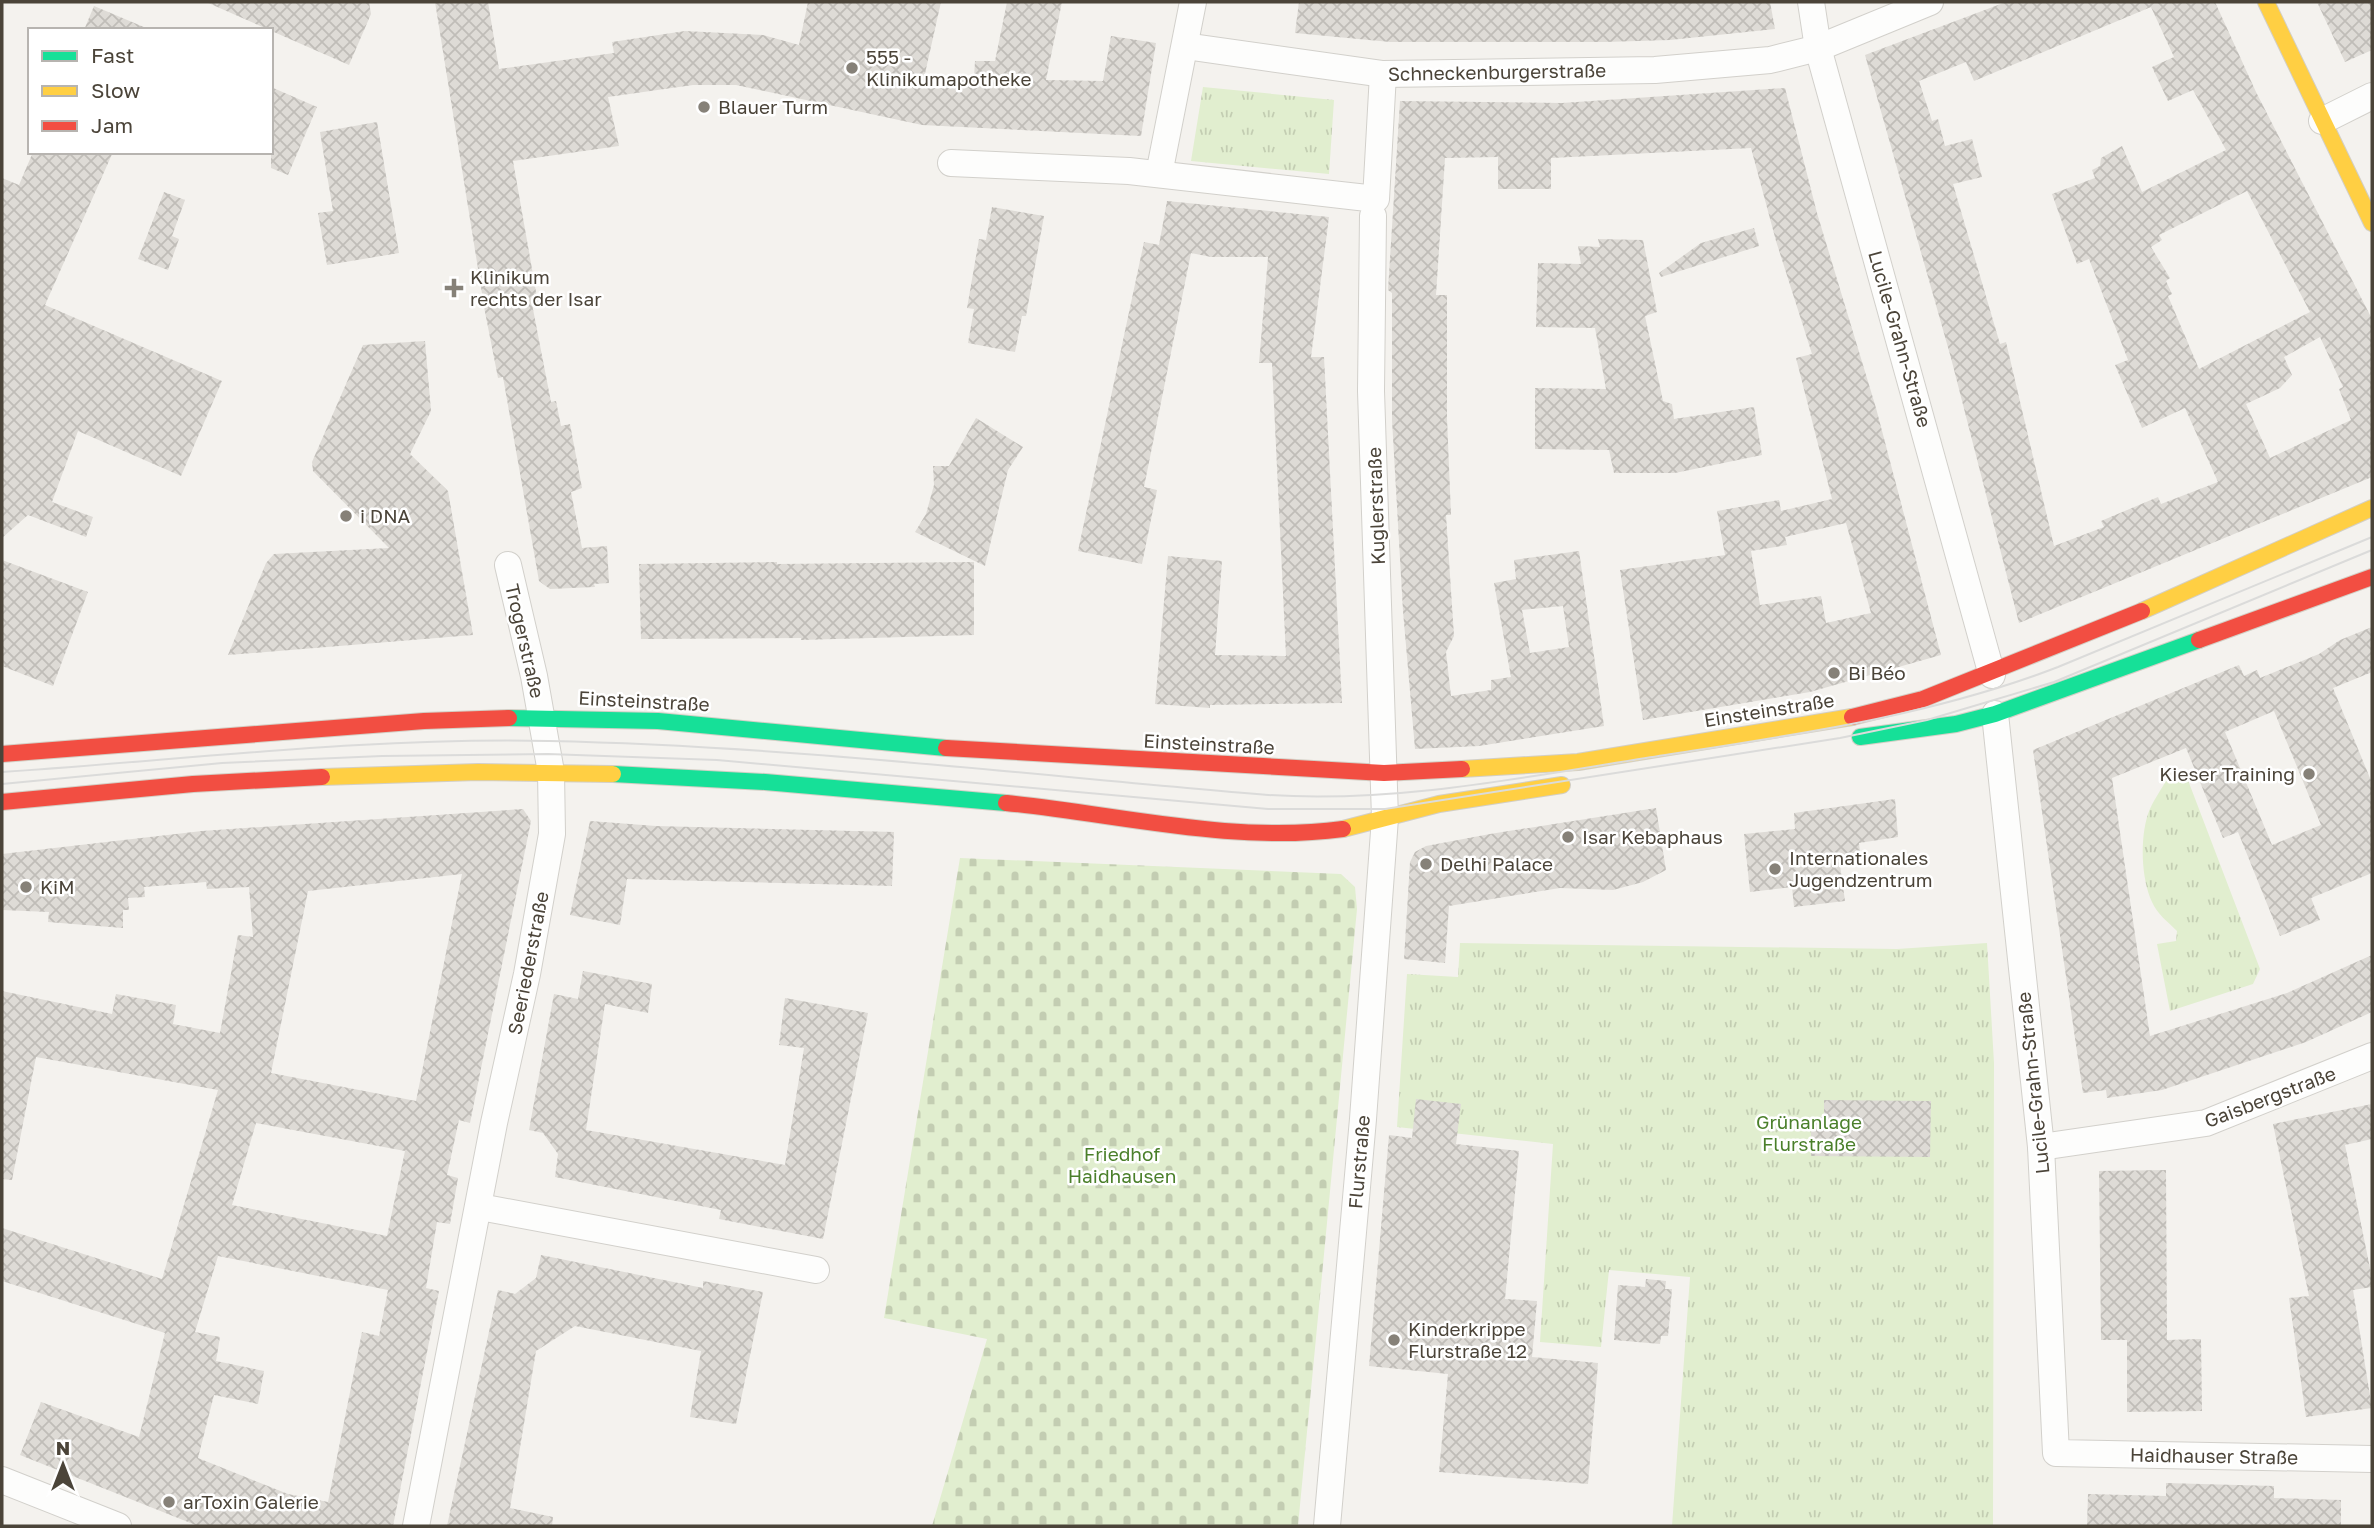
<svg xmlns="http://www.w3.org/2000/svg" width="2374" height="1528" font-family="'Golos Text',sans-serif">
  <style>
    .cemetery { fill: url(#cemetery-stones) }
    .park { fill: url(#park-tufts) }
    .building { fill: url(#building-cross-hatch); fill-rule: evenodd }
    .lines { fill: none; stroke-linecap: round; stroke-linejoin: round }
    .street-casing { stroke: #d2d0cb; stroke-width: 28 }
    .fast-casing { stroke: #d3cfc5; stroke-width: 18 }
    .slow-casing { stroke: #d3cfc5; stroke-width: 18 }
    .jam-casing { stroke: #d3cfc5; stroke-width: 18 }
    .street { stroke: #fdfdfc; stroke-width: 26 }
    .fast { stroke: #16e098; stroke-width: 16 }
    .slow { stroke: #ffcf43; stroke-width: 16 }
    .jam { stroke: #f24e42; stroke-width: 16 }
    .tram { stroke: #dbdbda; stroke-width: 2 }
    .poi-dot { fill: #868178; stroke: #fff; stroke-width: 2.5 }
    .labels { text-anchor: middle; stroke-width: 5; stroke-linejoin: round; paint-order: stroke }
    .poi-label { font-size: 19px; fill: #4b4439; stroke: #fff; text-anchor: start }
    .street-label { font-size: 19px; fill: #4b4439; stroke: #fff }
    .park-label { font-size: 19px; fill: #4a7f2a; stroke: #fff }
  </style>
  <defs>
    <pattern id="cemetery-stones" width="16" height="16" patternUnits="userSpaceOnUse" patternTransform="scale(1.75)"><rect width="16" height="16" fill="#e1eecf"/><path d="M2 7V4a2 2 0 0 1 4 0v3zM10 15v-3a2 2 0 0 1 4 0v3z" fill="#c3cdb2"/></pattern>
    <pattern id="park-tufts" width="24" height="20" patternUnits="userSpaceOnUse" patternTransform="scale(1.75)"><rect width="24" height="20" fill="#e1eecf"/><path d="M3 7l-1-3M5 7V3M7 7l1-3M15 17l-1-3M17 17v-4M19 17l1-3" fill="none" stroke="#c3cdb2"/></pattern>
    <pattern id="building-cross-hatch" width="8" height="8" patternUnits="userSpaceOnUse" patternTransform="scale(1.75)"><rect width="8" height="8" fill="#dedbd6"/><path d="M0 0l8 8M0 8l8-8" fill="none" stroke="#c0bdb8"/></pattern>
  </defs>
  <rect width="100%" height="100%" fill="#f4f2ee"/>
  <path class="cemetery" d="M960,858L1341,874L1355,887L1357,909L1298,1526H932L987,1339L884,1318Z"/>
  <g class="park">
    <path d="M1203,87L1334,100L1329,174L1191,161Z"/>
    <path d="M2186,775L2260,969L2253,984L2170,1011L2157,944L2176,941L2177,931C2168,922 2157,914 2152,902C2141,878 2140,838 2148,814C2152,802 2161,790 2167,779Z"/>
    <path d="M1460,943L1897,949L1987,943L1994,1063L1993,1526H1672L1690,1277L1609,1270L1601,1347L1540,1342L1553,1144L1397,1127L1407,974L1458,977Z"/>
  </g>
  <g class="building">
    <path d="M206,2H369L371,14L349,65Z"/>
    <path d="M435,2H488L499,69L614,53L612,42L685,31L763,35L799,45L808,2H941L924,78H974L975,61H995L1007,2H1062L1046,80L1103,81L1111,36L1156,43L1141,136L922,125L736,85H693L608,97L619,146L513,161L538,303L532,304L551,402L556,401L561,426L570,424L582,488L571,492L582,548L607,546L609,583L594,584L595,587L550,589L539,581L503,377L498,378L485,312Z"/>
    <path d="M1299,2H1770L1775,29L1670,40L1606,42H1390L1295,33Z"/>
    <path d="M2006,2H2215L2256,92L2372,319V477L2019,623L1951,358L1865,55ZM2151,7L2174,57L2152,67L2168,101L2193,90L2226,150L2142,192L2122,146L2101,158L2100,166L2092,170L2095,178L2052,194L2077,264L2089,259L2128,360L2115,365L2142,428L2185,408L2218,482L2161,504L2158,497L2101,521L2104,527L2054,546L2006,342L2000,344L1953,184L1982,177L1972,139L1945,146L1938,119L1932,121L1919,81L1966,62L1974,81ZM2247,191L2310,312L2199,369L2168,296L2172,294L2166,281L2170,278L2151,247L2162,240L2159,235ZM2320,337L2343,387L2339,389L2351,420L2270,458L2246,404L2280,388L2292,375L2284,357Z"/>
    <path d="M2317,2H2372V50L2345,62Z"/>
    <path d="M94,6L151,30H84Z"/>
    <path d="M271,87L317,107L288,175L271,168Z"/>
    <path d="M1785,88L1817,213L1876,408L1941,655L1810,692L1643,720L1620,570L1725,555L1717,511L1779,500L1781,511L1832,499L1796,358L1812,354L1776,241L1751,148L1551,158V189H1498V157L1445,158L1436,295H1447V418L1451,515H1446L1454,636L1446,652L1451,696L1491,690V680L1511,677L1494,583L1516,579L1514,560L1579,551L1604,726L1479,746L1415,749L1403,611L1392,420V293L1388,290L1400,101L1562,103ZM1846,523L1871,613L1826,623L1821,596L1760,605L1751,551L1787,545L1785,537ZM1563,606L1569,647L1530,653L1522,610Z"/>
    <path d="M377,122L399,253L327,265L318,213L333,211L320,132Z"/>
    <path d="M33,152H113L45,305L222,381L181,476L78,431L52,502L93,517L86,537L28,515L2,538V178L19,185Z"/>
    <path d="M164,192L185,200L172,236L179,239L168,270L138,259Z"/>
    <path d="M1167,201L1329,217L1311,357H1324L1342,703L1210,705V708L1155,704L1168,556L1222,561L1215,655L1286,656L1272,363H1259L1268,257H1211L1191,253L1144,487L1157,490L1142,564L1078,551L1144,242L1159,245Z"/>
    <path d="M992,207L1044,216L1026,316H1022L1015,352L968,343L974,309L967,308L979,239L986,240Z"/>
    <path d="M1754,228L1759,246L1661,277L1659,273L1701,243Z"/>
    <path d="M1598,239L1643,240L1657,312L1645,316L1663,401L1672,404L1674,419L1754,407L1762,455L1675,473H1614L1609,450L1535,449V388L1606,389L1595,328L1536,327L1538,263L1581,264L1578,246L1600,247Z"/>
    <path d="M425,341L431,411L410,454L448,491L473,635L228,655L266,563L274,554L389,548L313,471L312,462L363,345Z"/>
    <path d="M976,418L1023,447L1008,470L985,566L915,532L926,514L934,485L933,466H949Z"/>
    <path d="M2,560L88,592L53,686L2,666Z"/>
    <path d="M777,562V564L974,562V635L801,640V638L641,639L639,564Z"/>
    <path d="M2372,627V672L2333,688L2372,783V873L2311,898L2320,920L2280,936L2238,832L2223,838L2186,748L2112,778L2150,1036L2287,993L2372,955V1012L2306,1042L2162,1090L2107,1098L2106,1090L2083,1093L2033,750L2239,665L2244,676L2257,670L2260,678L2319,654L2340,640ZM2274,711L2321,825L2272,845L2225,732Z"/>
    <path d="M1895,799L1898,837L1859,843L1861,862L1840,865L1845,901L1794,907L1792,887L1750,892L1744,834L1795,829L1794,813Z"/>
    <path d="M1656,808L1666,870L1643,882L1613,890L1560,888L1449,906L1445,963L1404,959L1410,862L1415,852L1426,846L1490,834Z"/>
    <path d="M523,809L531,821L470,1123L459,1120L447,1175L458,1178L450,1224L437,1222L426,1288L439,1291L393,1526H198L20,1455L41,1402L139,1437L165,1333L2,1281V1228L162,1279L218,1090L36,1057L12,1180L2,1179V991L112,1014L116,994L176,1005L173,1024L220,1033L238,935L253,937L249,887L207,889L206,882L144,887L145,897L128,898L129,910H123V928L48,922L49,912L2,910V854L202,831ZM462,874L416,1101L271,1073L308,891ZM256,1123L405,1151L387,1236L232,1205ZM218,1256L388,1290L379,1336L362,1332L328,1502L288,1494L198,1458L214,1395L258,1404L264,1371L216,1361L220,1337L195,1332Z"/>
    <path d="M590,821L656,826L894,832L892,886L627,879L620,925L570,915Z"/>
    <path d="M583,971L652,984L648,1013L605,1004L586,1130L785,1165L804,1048L779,1045L785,998L868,1013L823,1239L719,1219L721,1210L555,1177L558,1154L543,1133L529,1130L554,994L578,999Z"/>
    <path d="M1416,1099L1461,1104L1456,1144L1519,1151L1505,1299L1537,1301L1532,1357L1598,1363L1588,1484L1439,1472L1448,1374L1369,1366L1389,1135L1412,1138Z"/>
    <path d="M1824,1100L1931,1101L1930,1157L1811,1156V1117H1824Z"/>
    <path d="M2372,1104V1139L2345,1145L2372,1278V1287L2353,1290L2372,1408L2306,1417L2289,1298L2309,1296L2273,1124Z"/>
    <path d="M2166,1170L2167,1340L2201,1339L2202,1411L2127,1412V1340H2101L2099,1171Z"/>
    <path d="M541,1255L703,1288V1281L763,1292L736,1424L690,1417L701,1351L575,1326L536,1351L510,1508L553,1517L552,1526H447L498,1290L515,1294L536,1278Z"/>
    <path d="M1646,1279L1666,1281L1665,1289H1672L1668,1336H1661L1660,1344L1614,1340L1618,1285L1645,1287Z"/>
    <path d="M2166,1483L2274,1486V1498L2341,1500V1526H2087L2088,1494L2166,1496Z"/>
  </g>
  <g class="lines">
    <g class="street-casing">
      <g id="street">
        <path d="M1811,2L1818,48L1992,675"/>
        <path d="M1185,46L1383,74L1655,70L1770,60L1818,48L1930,2"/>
        <path d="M2322,121L2372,96"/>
        <path d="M951,163L1129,171L1376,199L1383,74"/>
        <path d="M1159,174L1193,2"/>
        <path d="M1995,714L2041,1147L2056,1453L2372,1459"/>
        <path d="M2041,1147L2206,1123L2372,1056"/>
        <path d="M480,1207L816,1270"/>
        <path d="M2,1480L118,1526"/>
        <path d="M416,1526L494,1123L527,974L552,834L551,772L534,676L508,565"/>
        <path d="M1327,1526L1363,1119L1385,818L1371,391L1373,216"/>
      </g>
    </g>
    <g class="fast-casing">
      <g id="fast">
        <path d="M509,718L658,721L946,748"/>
        <path d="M1860,737L1956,724L1995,714L2199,640"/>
        <path d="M613,774L765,782L1006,803"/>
      </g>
    </g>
    <g class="slow-casing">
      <g id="slow">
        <path d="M2266,2L2372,223"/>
        <path d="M2142,611L2372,508"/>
        <path d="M1462,769L1578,762L1852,717"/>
        <path d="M322,777L478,772L613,774"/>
        <path d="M1343,829L1439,804L1562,785"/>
      </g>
    </g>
    <g class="jam-casing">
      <g id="jam">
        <path d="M2199,640L2372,577"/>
        <path d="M1852,717L1923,699L2142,611"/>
        <path d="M946,748L1384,773L1462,769"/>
        <path d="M2,754L424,721L509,718"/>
        <path d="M2,802L193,784L322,777"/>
        <path d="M1006,803C1117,814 1232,844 1343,829"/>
      </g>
    </g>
    <use href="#street" class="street"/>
    <use href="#fast" class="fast"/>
    <use href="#slow" class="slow"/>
    <use href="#jam" class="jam"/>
    <g class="tram">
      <path d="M2,772C184,760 366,737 549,741C789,746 1029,775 1268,795C1395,803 1520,778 1646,758C1785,736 1926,718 2058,667L2372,537"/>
      <path d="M2,784L222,763L382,756L548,754L717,760L1268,809H1385L1840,738L1927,720L2054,682L2372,550"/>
    </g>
  </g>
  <g class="poi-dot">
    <circle cx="852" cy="68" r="7"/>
    <circle cx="704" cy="107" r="7"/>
    <path d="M450.5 277.5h7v7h7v7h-7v7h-7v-7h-7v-7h7z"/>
    <circle cx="346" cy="516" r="7"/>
    <circle cx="1834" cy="673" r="7"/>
    <circle cx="2309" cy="774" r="7"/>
    <circle cx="1568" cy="837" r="7"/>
    <circle cx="1426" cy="864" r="7"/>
    <circle cx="1775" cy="869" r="7"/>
    <circle cx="26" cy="887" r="7"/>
    <circle cx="1394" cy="1340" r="7"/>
    <circle cx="169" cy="1502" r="7"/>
  </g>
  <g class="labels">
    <g class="poi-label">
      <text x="866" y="64">555 -<tspan x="866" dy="22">Klinikumapotheke</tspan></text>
      <text x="718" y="114">Blauer Turm</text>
      <text x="470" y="284">Klinikum<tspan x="470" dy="22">rechts der Isar</tspan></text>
      <text x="360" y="523">i DNA</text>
      <text x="1848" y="680">Bi Béo</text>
      <text x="2295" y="781" text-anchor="end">Kieser Training</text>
      <text x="1582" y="844">Isar Kebaphaus</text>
      <text x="1789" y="865">Internationales<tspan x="1789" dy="22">Jugendzentrum</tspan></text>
      <text x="1440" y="871">Delhi Palace</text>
      <text x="40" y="894">KiM</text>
      <text x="1408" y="1336">Kinderkrippe<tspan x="1408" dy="22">Flurstraße 12</tspan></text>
      <text x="183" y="1509">arToxin Galerie</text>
    </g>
    <g class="street-label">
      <text transform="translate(1497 72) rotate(-1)" y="7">Schneckenburgerstraße</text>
      <text transform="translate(1900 339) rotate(74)" y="7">Lucile-Grahn-Straße</text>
      <text transform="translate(1376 506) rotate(-92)" y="7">Kuglerstraße</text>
      <text transform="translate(525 641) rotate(77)" y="7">Trogerstraße</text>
      <text transform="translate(644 701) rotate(3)" y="7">Einsteinstraße</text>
      <text transform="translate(1769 710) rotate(-9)" y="7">Einsteinstraße</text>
      <text transform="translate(1209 744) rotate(3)" y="7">Einsteinstraße</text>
      <text transform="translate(528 963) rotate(-79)" y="7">Seeriederstraße</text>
      <text transform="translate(2033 1083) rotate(-96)" y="7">Lucile-Grahn-Straße</text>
      <text transform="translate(2270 1097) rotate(-21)" y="7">Gaisbergstraße</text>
      <text transform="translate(1359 1162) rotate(-85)" y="7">Flurstraße</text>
      <text transform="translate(2214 1456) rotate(1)" y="7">Haidhauser Straße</text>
    </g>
    <g class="park-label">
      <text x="1809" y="1129">Grünanlage<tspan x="1809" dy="22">Flurstraße</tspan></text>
      <text x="1122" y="1161">Friedhof<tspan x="1122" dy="22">Haidhausen</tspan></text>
    </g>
  </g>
  <rect width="2374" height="1528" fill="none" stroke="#4b4439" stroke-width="7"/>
  <rect x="28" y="28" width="245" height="126" fill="#ffffff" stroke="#b7b4b0" stroke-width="2"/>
  <rect x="42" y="51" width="35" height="10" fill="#16e098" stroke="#b7b4b0" stroke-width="2"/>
  <text x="91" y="63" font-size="21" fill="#4b4439">Fast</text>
  <rect x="42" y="86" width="35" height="10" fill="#ffcf43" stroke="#b7b4b0" stroke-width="2"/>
  <text x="91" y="98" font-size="21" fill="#4b4439">Slow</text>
  <rect x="42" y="121" width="35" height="10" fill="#f24e42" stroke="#b7b4b0" stroke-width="2"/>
  <text x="91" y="133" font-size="21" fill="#4b4439">Jam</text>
  <g transform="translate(63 1465)" stroke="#ffffff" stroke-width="5" paint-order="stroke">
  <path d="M0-5L12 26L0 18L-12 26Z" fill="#4b4439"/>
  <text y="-10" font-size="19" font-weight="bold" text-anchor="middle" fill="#4b4439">N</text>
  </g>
</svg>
